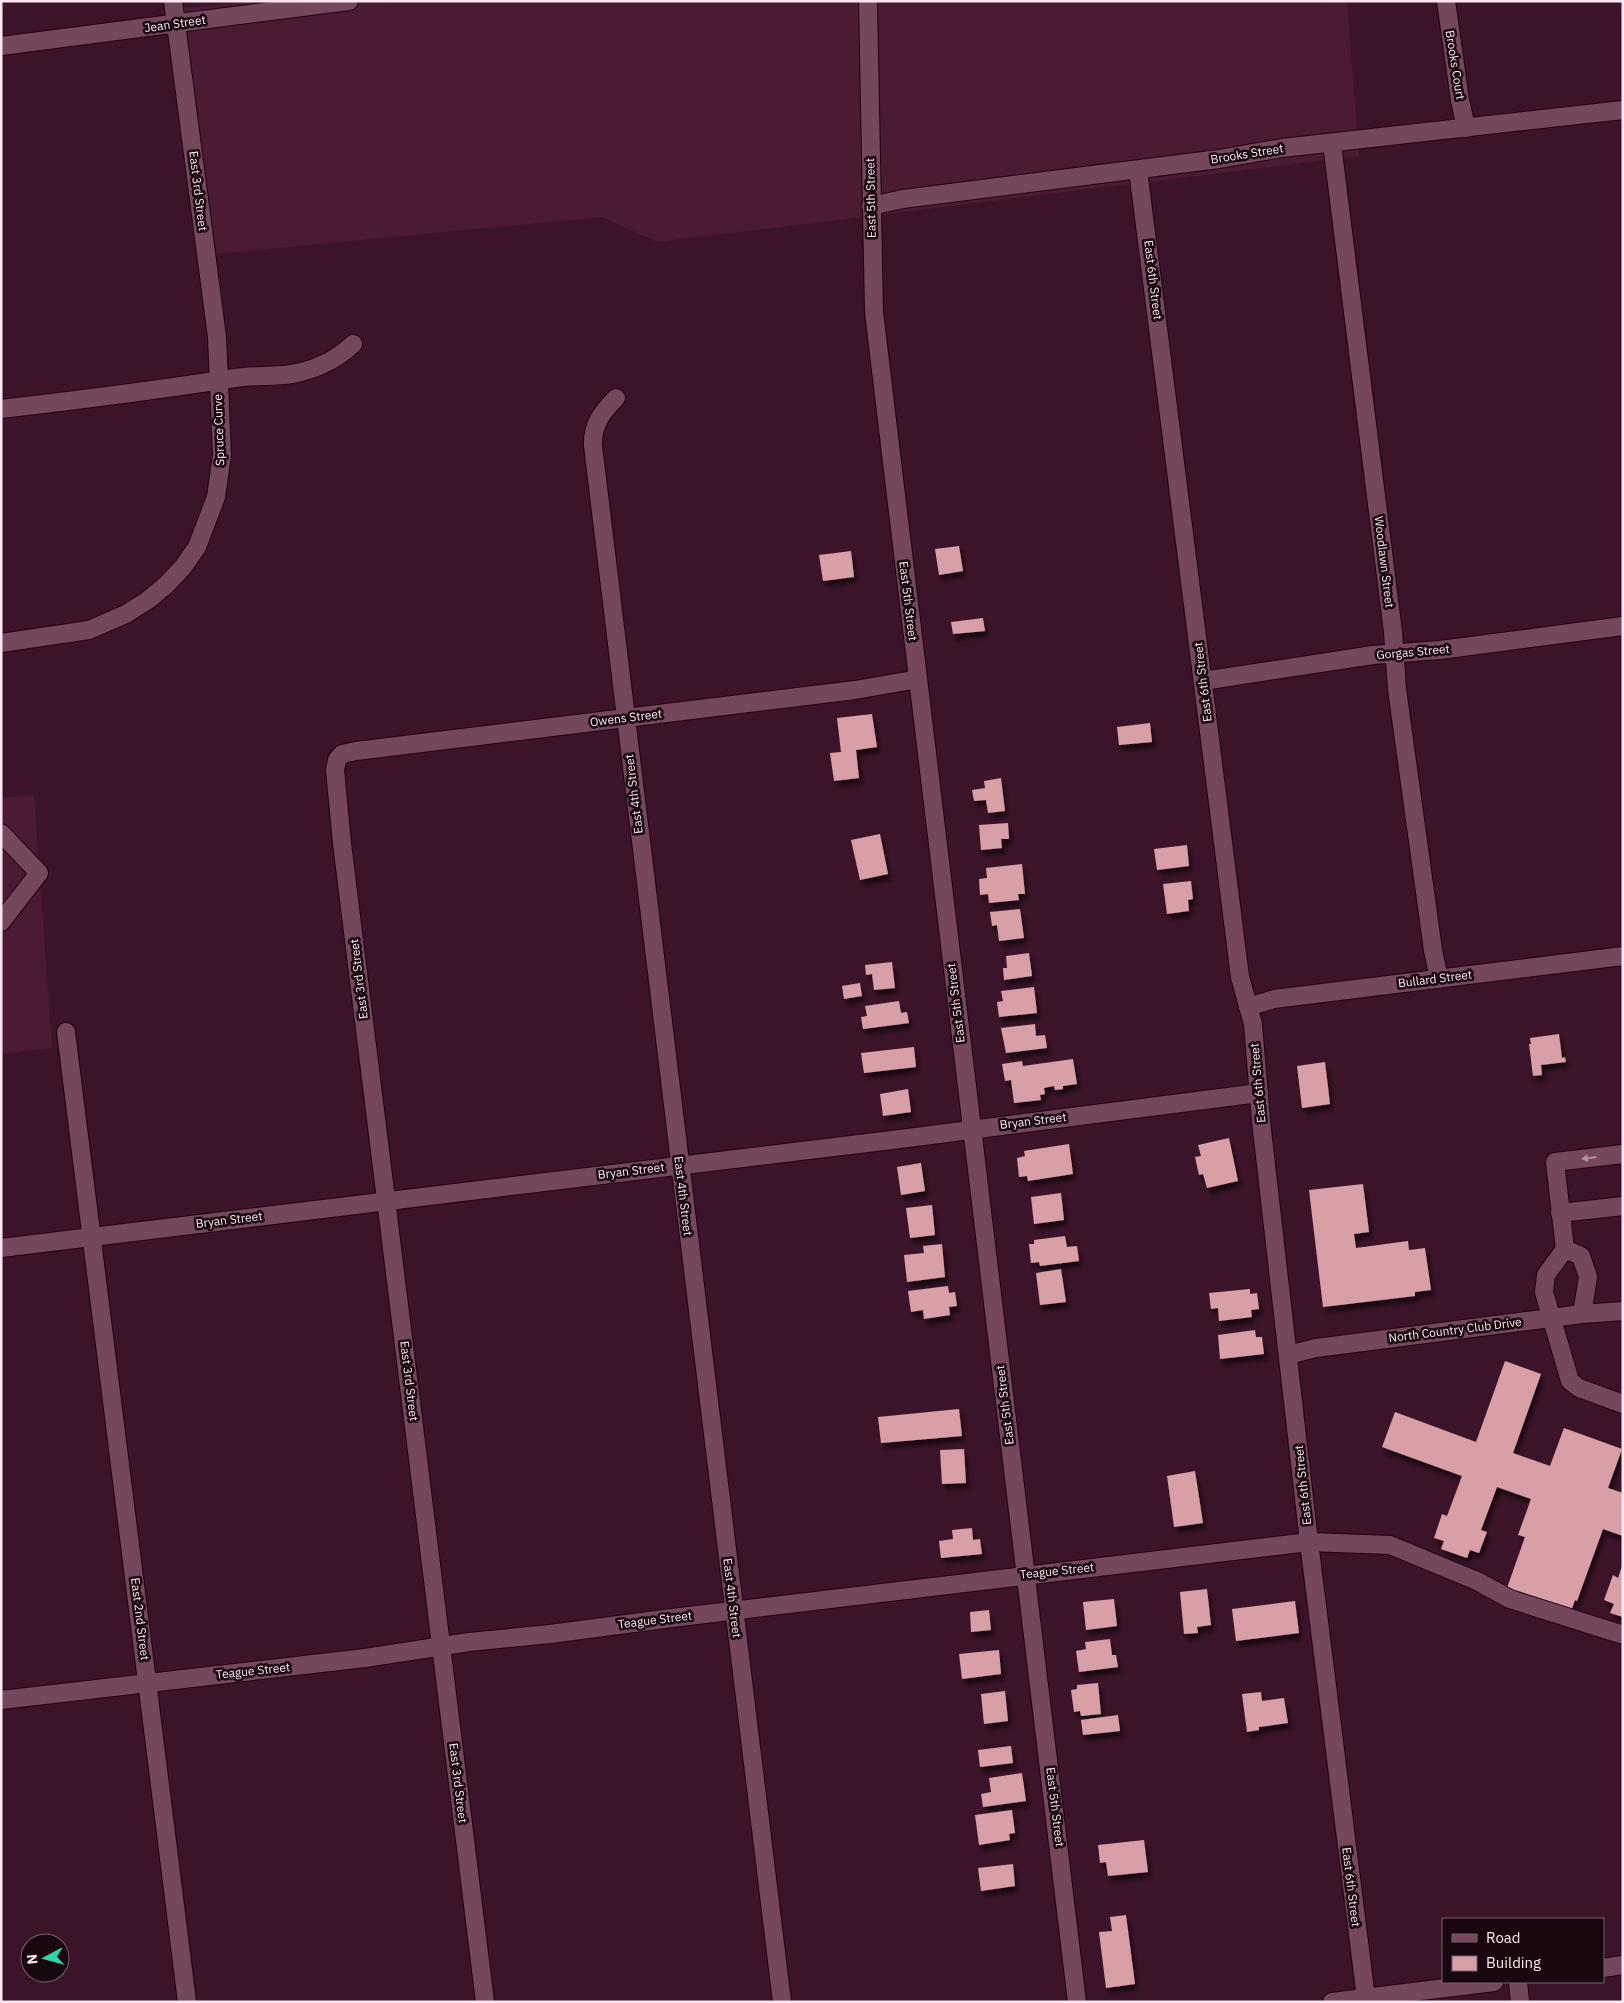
<svg xmlns="http://www.w3.org/2000/svg" width="1624" height="2003" font-family="'IBM Plex Sans',sans-serif">
  <style>
    .built { fill: #4b1b34 }
    .building { fill: #d99fa7; filter: url(#shadow) }
    .lines { fill: none; stroke-linecap: round; stroke-linejoin: round }
    .minor-casing { stroke: #210012; stroke-width: 20 }
    .minor { stroke: #75475d; stroke-width: 18 }
    .oneway { fill: #b38fa0 }
    .labels { text-anchor: middle; stroke-width: 5; stroke-linejoin: round; paint-order: stroke }
    .street-label { font-size: 12px; fill: #fee7f1; stroke: #190710 }
  </style>
  <defs>
    <filter id="shadow"><feDropShadow dx="3" dy="5.5" stdDeviation="2.5" flood-color="#0009"/></filter>
  </defs>
  <rect width="100%" height="100%" fill="#3c1429"/>
  <g class="built">
    <path d="M258,1H1347L1359,156L657,242L602,217L216,254L183,8Z"/>
    <path d="M34,795L52,1048L1,1054V798Z"/>
  </g>
  <g class="building">
    <path d="M959,546L963,571L939,575L935,549Z"/>
    <path d="M851,551L854,577L823,581L819,555Z"/>
    <path d="M983,618L985,631L953,634L951,622Z"/>
    <path d="M872,714L877,747L856,750L859,778L834,781L830,753L841,752L837,718Z"/>
    <path d="M1150,723L1152,742L1119,745L1117,727Z"/>
    <path d="M1001,778L1005,811L988,813L986,800L974,801L972,790L985,788L984,781Z"/>
    <path d="M1008,823L1009,839H1001L1002,848L981,850L979,825Z"/>
    <path d="M880,834L888,874L860,880L851,840Z"/>
    <path d="M1187,845L1189,866L1157,870L1154,849Z"/>
    <path d="M1022,864L1025,894H1018L1019,900L989,903L988,894L980,895L979,879L987,878L986,868Z"/>
    <path d="M1191,881L1193,899L1188,900L1189,911L1167,914L1163,884Z"/>
    <path d="M1020,909L1024,938L999,941L997,925L992,926L990,912Z"/>
    <path d="M1029,953L1032,976L1004,980L1003,968H1007L1006,956Z"/>
    <path d="M892,962L895,988L874,990L872,974L866,975L865,965Z"/>
    <path d="M860,983L862,996L844,999L842,986Z"/>
    <path d="M1034,987L1037,1013L999,1017L997,1002L1003,1001L1001,991Z"/>
    <path d="M899,1001L901,1013L907,1012L909,1023L863,1029L861,1017L867,1016L865,1006Z"/>
    <path d="M1035,1024L1036,1036L1045,1035L1047,1048L1006,1053L1001,1028Z"/>
    <path d="M1559,1034L1562,1058L1565,1057L1566,1062L1541,1065L1542,1075L1533,1076L1529,1044H1531L1530,1038Z"/>
    <path d="M914,1047L916,1067L864,1073L861,1053Z"/>
    <path d="M1073,1059L1077,1084L1063,1086V1089L1055,1090L1054,1086L1044,1088L1045,1094L1040,1095L1041,1100L1014,1103L1011,1080L1005,1081L1002,1064L1022,1061L1023,1066Z"/>
    <path d="M1325,1062L1330,1104L1302,1108L1297,1066Z"/>
    <path d="M908,1089L911,1112L883,1116L880,1094Z"/>
    <path d="M1229,1138L1238,1181L1207,1188L1203,1174L1199,1175L1195,1157L1201,1156L1198,1145Z"/>
    <path d="M1069,1144L1073,1174L1028,1181L1027,1176L1019,1177L1017,1158L1025,1156L1024,1151Z"/>
    <path d="M921,1163L925,1191L901,1195L897,1167Z"/>
    <path d="M1363,1184L1369,1232L1354,1234L1356,1248L1408,1241L1409,1250L1425,1248L1431,1290L1415,1292V1296L1323,1307L1309,1190Z"/>
    <path d="M1061,1193L1064,1220L1034,1224L1031,1197Z"/>
    <path d="M932,1205L935,1235L910,1238L906,1208Z"/>
    <path d="M1065,1236L1067,1247L1077,1246L1079,1261L1040,1266L1039,1262L1031,1263L1029,1244H1034V1240Z"/>
    <path d="M942,1244L945,1277L907,1282L904,1255L924,1253L923,1246Z"/>
    <path d="M1061,1269L1066,1302L1040,1305L1036,1273Z"/>
    <path d="M948,1286L949,1293L955,1292L957,1306L949,1307L950,1315L924,1319L923,1310L911,1312L908,1291Z"/>
    <path d="M1250,1289V1294L1257,1293L1259,1309L1251,1310L1252,1317L1219,1321L1218,1308L1211,1309L1209,1293Z"/>
    <path d="M1255,1330L1256,1337H1262L1264,1354L1220,1359L1218,1335Z"/>
    <path d="M1505,1361L1541,1374L1513,1453L1550,1466L1564,1428L1622,1449L1608,1488L1623,1493V1536L1603,1529L1577,1601L1575,1600L1571,1611L1507,1588L1525,1537L1518,1535L1531,1499L1497,1487L1481,1530L1487,1532L1479,1553L1470,1550L1467,1558L1441,1549L1444,1541L1434,1538L1442,1514L1447,1516L1462,1476L1382,1447L1395,1412L1476,1442Z"/>
    <path d="M959,1409L962,1436L881,1443L878,1417Z"/>
    <path d="M964,1449L966,1483L942,1484L940,1450Z"/>
    <path d="M1195,1471L1203,1523L1174,1527L1167,1476Z"/>
    <path d="M972,1528L973,1540L980,1539L982,1554L941,1558L939,1541L953,1539L952,1530Z"/>
    <path d="M1622,1566H1623V1617L1610,1613L1614,1604L1604,1600L1613,1575L1618,1578Z"/>
    <path d="M1207,1589L1211,1625L1197,1627L1198,1633L1184,1634L1180,1592Z"/>
    <path d="M1114,1599L1117,1626L1086,1630L1083,1602Z"/>
    <path d="M1295,1601L1299,1633L1236,1641L1232,1609Z"/>
    <path d="M989,1610L991,1630L971,1632L970,1612Z"/>
    <path d="M1110,1639L1112,1655H1116L1118,1667L1079,1672L1076,1651L1086,1649L1085,1642Z"/>
    <path d="M999,1650L1001,1674L962,1679L959,1654Z"/>
    <path d="M1098,1683L1101,1714L1081,1716L1080,1711L1074,1712L1071,1690L1077,1689V1685Z"/>
    <path d="M1005,1691L1008,1721L984,1724L981,1694Z"/>
    <path d="M1261,1692L1262,1701L1284,1698L1288,1723L1259,1727V1730L1247,1732L1242,1694Z"/>
    <path d="M1118,1715L1120,1731L1083,1735L1081,1720Z"/>
    <path d="M1011,1746L1013,1763L980,1767L978,1750Z"/>
    <path d="M1022,1773L1026,1801L983,1807L981,1794L991,1792L989,1778Z"/>
    <path d="M1012,1810L1015,1833L1009,1834L1010,1840L979,1845L975,1815Z"/>
    <path d="M1144,1840L1148,1872L1108,1876L1106,1862L1100,1863L1098,1845Z"/>
    <path d="M1013,1864L1015,1886L981,1891L978,1868Z"/>
    <path d="M1126,1915L1135,1984L1106,1988L1099,1932L1112,1931L1110,1917Z"/>
  </g>
  <g class="lines">
    <g class="minor-casing">
      <g id="minor">
        <path d="M868,1L874,312L1077,2002"/>
        <path d="M1446,1L1460,100L1466,128"/>
        <path d="M1,46L349,1"/>
        <path d="M1332,144L1393,632L1397,689L1433,950L1439,979"/>
        <path d="M1138,170L1240,977L1253,1024L1261,1121L1309,1542L1366,1998"/>
        <path d="M871,206L903,199L1219,159L1282,148L1623,110"/>
        <path d="M616,398C602,412 592,425 593,446L782,2002"/>
        <path d="M1,409C79,400 157,390 235,378C254,375 274,377 292,374C315,370 336,360 353,344"/>
        <path d="M1,643L89,630L126,614L148,600L166,585L183,567L197,547L216,497L222,455L217,337L173,1"/>
        <path d="M1203,681L1373,655L1440,650L1623,626"/>
        <path d="M1,833L39,873L1,922"/>
        <path d="M1248,1007L1274,999L1623,956"/>
        <path d="M66,1032L187,2002"/>
        <path d="M1560,1213L1623,1206"/>
        <path d="M1,1248L892,1140L1259,1093"/>
        <path d="M1565,1249L1555,1162L1623,1154"/>
        <path d="M1582,1314L1588,1277L1581,1256L1565,1249L1546,1275L1544,1292L1570,1381L1579,1388L1623,1404"/>
        <path d="M1288,1355L1316,1348L1582,1314L1623,1311"/>
        <path d="M1,1700L365,1658L469,1642L550,1634L672,1618L1309,1542L1390,1545L1477,1581L1510,1599L1623,1635"/>
        <path d="M1603,1968L1623,1965"/>
        <path d="M1518,1982L1520,2002"/>
        <path d="M485,2002L342,843L335,770L337,760L342,754L356,751L855,690L918,679"/>
        <path d="M1332,2002L1494,1982"/>
      </g>
    </g>
    <use href="#minor" class="minor"/>
  </g>
  <defs><path id="oneway-solid" d="M-6-.8H1V-3.2L6.5 0L1 3.2V.8H-6Z" transform="scale(1.25)"/></defs>
  <use class="oneway" href="#oneway-solid" transform="translate(1589 1158) rotate(173)"/>
  <g class="labels">
    <g class="street-label">
      <text transform="translate(175 24) rotate(-8)" y="4">Jean Street</text>
      <text transform="translate(1455 65) rotate(81)" y="4">Brooks Court</text>
      <text transform="translate(1247 154) rotate(-9)" y="4">Brooks Street</text>
      <text transform="translate(198 191) rotate(83)" y="4">East 3rd Street</text>
      <text transform="translate(871 198) rotate(-91)" y="4">East 5th Street</text>
      <text transform="translate(1153 280) rotate(83)" y="4">East 6th Street</text>
      <text transform="translate(219 430) rotate(-92)" y="4">Spruce Curve</text>
      <text transform="translate(1384 562) rotate(83)" y="4">Woodlawn Street</text>
      <text transform="translate(908 601) rotate(83)" y="4">East 5th Street</text>
      <text transform="translate(1413 652) rotate(-5)" y="4">Gorgas Street</text>
      <text transform="translate(1203 682) rotate(-97)" y="4">East 6th Street</text>
      <text transform="translate(626 718) rotate(-7)" y="4">Owens Street</text>
      <text transform="translate(634 794) rotate(-97)" y="4">East 4th Street</text>
      <text transform="translate(359 979) rotate(-97)" y="4">East 3rd Street</text>
      <text transform="translate(1435 979) rotate(-7)" y="4">Bullard Street</text>
      <text transform="translate(956 1003) rotate(-97)" y="4">East 5th Street</text>
      <text transform="translate(1258 1083) rotate(-95)" y="4">East 6th Street</text>
      <text transform="translate(1033 1121) rotate(-7)" y="4">Bryan Street</text>
      <text transform="translate(631 1171) rotate(-7)" y="4">Bryan Street</text>
      <text transform="translate(683 1196) rotate(83)" y="4">East 4th Street</text>
      <text transform="translate(229 1220) rotate(-7)" y="4">Bryan Street</text>
      <text transform="translate(1455 1330) rotate(-7)" y="4">North Country Club Drive</text>
      <text transform="translate(409 1381) rotate(83)" y="4">East 3rd Street</text>
      <text transform="translate(1005 1405) rotate(-97)" y="4">East 5th Street</text>
      <text transform="translate(1303 1485) rotate(-96)" y="4">East 6th Street</text>
      <text transform="translate(1057 1571) rotate(-6)" y="4">Teague Street</text>
      <text transform="translate(732 1598) rotate(83)" y="4">East 4th Street</text>
      <text transform="translate(140 1619) rotate(83)" y="4">East 2nd Street</text>
      <text transform="translate(655 1620) rotate(-7)" y="4">Teague Street</text>
      <text transform="translate(253 1671) rotate(-6)" y="4">Teague Street</text>
      <text transform="translate(458 1783) rotate(83)" y="4">East 3rd Street</text>
      <text transform="translate(1055 1807) rotate(83)" y="4">East 5th Street</text>
      <text transform="translate(1351 1887) rotate(83)" y="4">East 6th Street</text>
    </g>
  </g>
  <rect width="1624" height="2003" fill="none" stroke="#fee7f1" stroke-width="5"/>
  <rect x="1442" y="1918" width="162" height="65" fill="#190710" stroke="#75616a"/>
  <rect x="1452" y="1934" width="25" height="8" fill="#75475d" stroke="#75616a"/>
  <text x="1486" y="1943" font-size="15" fill="#fee7f1">Road</text>
  <rect x="1452" y="1956" width="25" height="15" fill="#d99fa7" stroke="#75616a"/>
  <text x="1486" y="1968" font-size="15" fill="#fee7f1">Building</text>
  <g transform="translate(45 1958) rotate(264)"><circle r="24" fill="#190710" stroke="#75616a"/>
  <path d="M0-4L9 19L0 12L-9 19Z" fill="#30d4a9"/>
  <text y="-8" font-size="14" font-weight="bold" text-anchor="middle" fill="#fee7f1">N</text>
  </g>
</svg>
